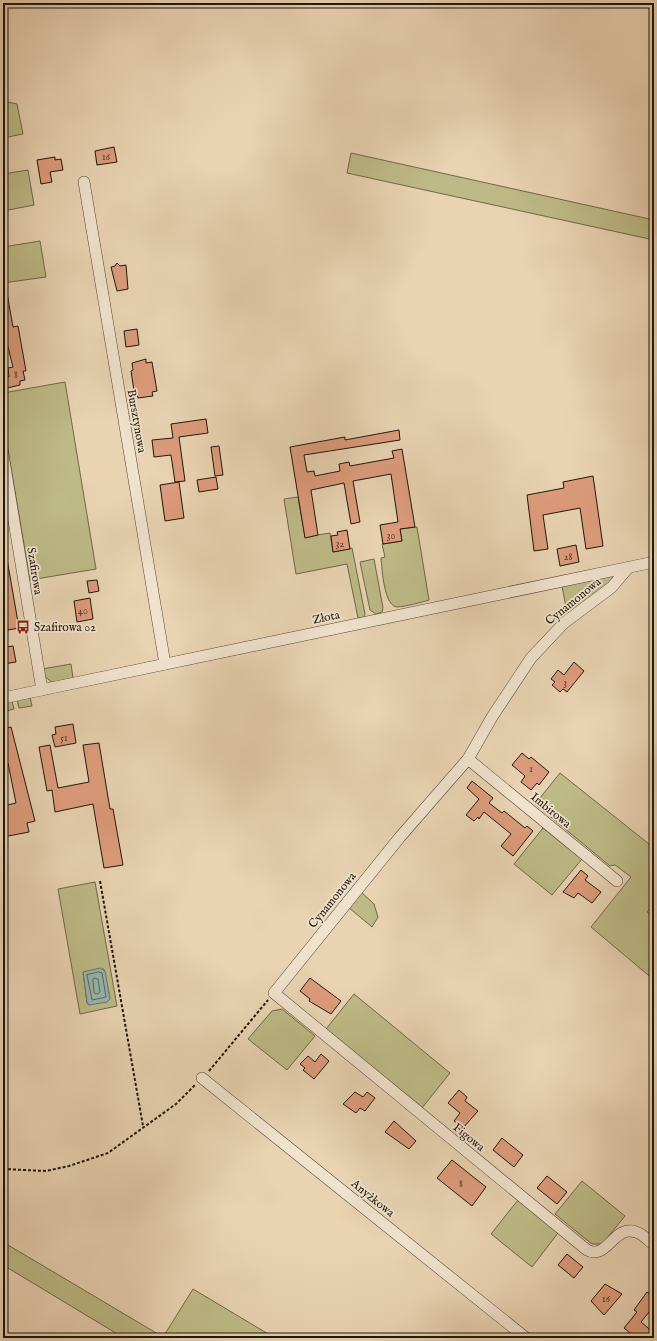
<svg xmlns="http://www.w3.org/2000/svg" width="657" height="1341" font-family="'IM FELL English',serif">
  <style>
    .green { fill: #beba87; stroke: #6e6849; fill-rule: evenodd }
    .water { fill: #97b7b0; stroke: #67776e }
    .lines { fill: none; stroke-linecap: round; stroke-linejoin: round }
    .shore { stroke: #5b665e; stroke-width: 1 }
    .building { fill: #dd9c7d; stroke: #1f160b }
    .street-casing { stroke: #524535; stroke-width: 12 }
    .path { stroke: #1f160b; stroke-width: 2; stroke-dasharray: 3 2; stroke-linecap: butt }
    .street { stroke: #f1e2cd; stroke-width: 11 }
    .labels { text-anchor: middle; stroke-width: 3.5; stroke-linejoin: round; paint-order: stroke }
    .number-label { font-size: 10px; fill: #4e3828 }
    .street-label { font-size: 12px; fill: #1f160b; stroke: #f1e2cd }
    .poi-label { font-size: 12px; fill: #1f160b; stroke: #f1e2cd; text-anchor: start }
  </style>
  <rect width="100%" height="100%" fill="#e9d3b2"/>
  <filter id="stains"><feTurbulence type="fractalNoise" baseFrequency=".005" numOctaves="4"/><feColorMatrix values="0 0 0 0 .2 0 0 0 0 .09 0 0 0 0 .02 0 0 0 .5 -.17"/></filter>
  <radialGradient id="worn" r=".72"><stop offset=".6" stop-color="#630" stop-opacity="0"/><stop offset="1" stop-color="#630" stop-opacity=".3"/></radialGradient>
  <g class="green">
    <path d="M3,101L17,104L23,134L3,138Z"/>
    <path d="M351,153L654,220V240L347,173Z"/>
    <path d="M28,170L34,205L3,211V174Z"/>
    <path d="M40,241L46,277L3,283V247Z"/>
    <path d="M65,382L96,569L30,580L3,420V393Z"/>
    <path d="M298,497L305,537L330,533L333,552L352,548L365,614L363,618H358L347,564L296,574L284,499Z"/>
    <path d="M417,527L429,600C419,603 408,606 398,607C384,608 382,569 381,558L385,557L382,544L402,541L400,529Z"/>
    <path d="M374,559L383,608L382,612L376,614L370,610L360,562Z"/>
    <path d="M612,576L613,580L568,618L562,586Z"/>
    <path d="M71,664L73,678L53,683L43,675L42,669Z"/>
    <path d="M30,697L32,706L19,708L17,699Z"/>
    <path d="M12,701L14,709L3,712V702Z"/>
    <path d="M560,773L654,848V903L647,912L654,917V980L591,927L631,877L615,865L610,866L535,804Z"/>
    <path d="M543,828L582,859L552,895L514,864Z"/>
    <path d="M95,882L117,1006L80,1014L58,889ZM104,969L110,998L89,1005L87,1003L83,972Z"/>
    <path d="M360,891L374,904L378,917L372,927L348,907Z"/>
    <path d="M354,994L450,1073L422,1108L326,1029Z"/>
    <path d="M282,1009L315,1036L287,1070L248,1039L272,1011Z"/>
    <path d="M582,1181L625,1216L602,1244H592L555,1214Z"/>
    <path d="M518,1200L558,1233L532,1267L491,1234Z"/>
    <path d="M3,1242L163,1337L193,1289L275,1338H124L3,1265Z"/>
  </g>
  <path class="water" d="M100,968L105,971L110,999L107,1002L89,1005L87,1002L83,972Z"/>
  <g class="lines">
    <g class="shore">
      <path d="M99,972L102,973L106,997L92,1000L87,975Z"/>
      <path d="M94,978L98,979L100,992L98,994L94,993L93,980Z"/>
    </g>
  </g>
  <g class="building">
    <path d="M114,147L117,162L97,165L95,151Z"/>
    <path d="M55,157V160L61,159L63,170L50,172L52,182L41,184L37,160Z"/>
    <path d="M117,263L120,266L126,265L128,289L117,291L111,267L115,266Z"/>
    <path d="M7,293L13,327L18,326L26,371H23L25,380L20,381V385L7,388L5,378L9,377L8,368L13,367L3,327V294Z"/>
    <path d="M137,329L139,345L126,347L124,331Z"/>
    <path d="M146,359V363L152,362L157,391L152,392L153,396L138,398L136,390L134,391L131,371L133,370L132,363Z"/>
    <path d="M206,419L208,433L179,437L185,481L175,482L171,455L154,457L152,440L173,438L171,424Z"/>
    <path d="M399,430L400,440L304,455L307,472L314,471L315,476L340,471L339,464L349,462L350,466L394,458L392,451L402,449L415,527L400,529L402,541L383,544L380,525L398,522L391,474L353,481L360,522L351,524L344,483L311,490L318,535L305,538L290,447L345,437V440Z"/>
    <path d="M219,446L223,475L215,476L211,447Z"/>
    <path d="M593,476L603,546L586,549L580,508L543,515L548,549L534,551L527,495L564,488L563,482Z"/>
    <path d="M216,477L218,489L199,492L197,480Z"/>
    <path d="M179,482L184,518L165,521L160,485Z"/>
    <path d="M347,530L350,549L333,552L331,536L338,535L337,532Z"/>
    <path d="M576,545L579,562L560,566L557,549Z"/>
    <path d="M3,559H7L19,628L8,630L3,597Z"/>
    <path d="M97,580L99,591L89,593L87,581Z"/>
    <path d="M90,598L93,619L77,622L74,601Z"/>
    <path d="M13,646L16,662L3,664V651L6,650L5,647Z"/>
    <path d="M574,662L584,671L567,692L563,689L560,692L552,685L555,682L551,679L558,670L564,675Z"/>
    <path d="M73,724L76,743L55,747L52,735L56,734L55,727Z"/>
    <path d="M11,727L35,821L27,823L29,832L3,837V806L16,803L8,763L3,764V729Z"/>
    <path d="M99,743L110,809H113L123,865L104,868L93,804L55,812L52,790L47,791L39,747L50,745L58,788L89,782L83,745Z"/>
    <path d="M522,753L529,759L531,757L549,772L539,785L537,783L531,790L521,782L525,776L512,765Z"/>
    <path d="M472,781L493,798L489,803L502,813L504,811L525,828L527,826L533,831L513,856L501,846L511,834L484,812L479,819L478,817L474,821L466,815L479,799L467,788Z"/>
    <path d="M581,870L588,876L585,880L601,892L592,903L578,893L574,898L563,892Z"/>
    <path d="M310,978L341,1001L331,1014L309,1001L310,999L300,991Z"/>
    <path d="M321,1054L329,1061L314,1079L303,1070L305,1068L300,1064L308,1056L315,1062Z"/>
    <path d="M459,1090L467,1097L465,1101L478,1111L463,1128L454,1121L460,1113L448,1103Z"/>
    <path d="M355,1092L363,1097L367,1092L375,1098L365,1111L360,1108L356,1113L343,1104Z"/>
    <path d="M394,1121L416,1141L409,1149L385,1132Z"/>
    <path d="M502,1138L523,1155L514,1167L493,1150Z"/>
    <path d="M452,1160L486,1187L472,1206L437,1178Z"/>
    <path d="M547,1176L567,1192L557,1204L537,1188Z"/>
    <path d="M567,1254L583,1267L574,1278L558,1265Z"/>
    <path d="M605,1284L622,1294L604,1315L591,1301Z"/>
    <path d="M647,1292L654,1297V1306L641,1322L654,1333V1338H636L624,1328L637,1312L634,1310Z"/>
  </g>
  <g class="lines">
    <g class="street-casing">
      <g id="street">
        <path d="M84,182L165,664"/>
        <path d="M3,455L42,690"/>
        <path d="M628,568L612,587L564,623L531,658L492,717L468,759L400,837L274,993L587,1250C607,1261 614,1224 636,1232C643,1234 649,1241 654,1245"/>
        <path d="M3,698L654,562"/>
        <path d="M468,759L617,881"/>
        <path d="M202,1078L526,1338"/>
      </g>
    </g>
    <g class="path">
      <path d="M100,881L143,1126"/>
      <path d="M209,1071L268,1000"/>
      <path d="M3,1169L46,1171L69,1166L108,1153L176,1104L195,1085"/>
    </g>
    <use href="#street" class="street"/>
  </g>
  <defs>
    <g id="bus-bare" transform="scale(1.08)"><path d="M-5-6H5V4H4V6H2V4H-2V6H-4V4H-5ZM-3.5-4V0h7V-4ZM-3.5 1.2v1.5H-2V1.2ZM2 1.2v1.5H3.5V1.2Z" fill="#8f2418" stroke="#f1e2cd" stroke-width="2.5" paint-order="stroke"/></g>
  </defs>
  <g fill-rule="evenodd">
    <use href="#bus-bare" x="23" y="627"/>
  </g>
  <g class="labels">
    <g class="number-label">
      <text x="106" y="160">16</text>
      <text x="16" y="378">8</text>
      <text x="391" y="539">30</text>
      <text x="340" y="547">32</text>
      <text x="568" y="560">28</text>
      <text x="83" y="614">40</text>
      <text x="565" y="686">3</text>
      <text x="64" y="741">51</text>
      <text x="531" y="772">1</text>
      <text x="461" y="1187">8</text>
      <text x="606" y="1302">16</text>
    </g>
    <g class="street-label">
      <text transform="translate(137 421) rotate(80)" y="4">Bursztynowa</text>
      <text transform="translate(35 571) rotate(81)" y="4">Szafirowa</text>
      <text transform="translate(573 601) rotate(-39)" y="4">Cynamonowa</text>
      <text transform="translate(326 617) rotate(-12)" y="4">Złota</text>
      <text transform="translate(551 810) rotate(39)" y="4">Imbirowa</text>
      <text transform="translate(332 900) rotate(-51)" y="4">Cynamonowa</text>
      <text transform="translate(469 1137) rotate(39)" y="4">Figowa</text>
      <text transform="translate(373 1198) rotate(39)" y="4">Anyżkowa</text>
    </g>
    <g class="poi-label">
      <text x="34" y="631">Szafirowa 02</text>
    </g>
  </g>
  <rect width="657" height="1341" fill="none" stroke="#e9d3b2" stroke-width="16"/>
  <rect x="4" y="4" width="649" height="1333" fill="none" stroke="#1f160b" stroke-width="2"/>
  <rect x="8" y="8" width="641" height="1325" fill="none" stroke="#1f160b"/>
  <rect width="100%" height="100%" filter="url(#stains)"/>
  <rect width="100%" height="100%" fill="url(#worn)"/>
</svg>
